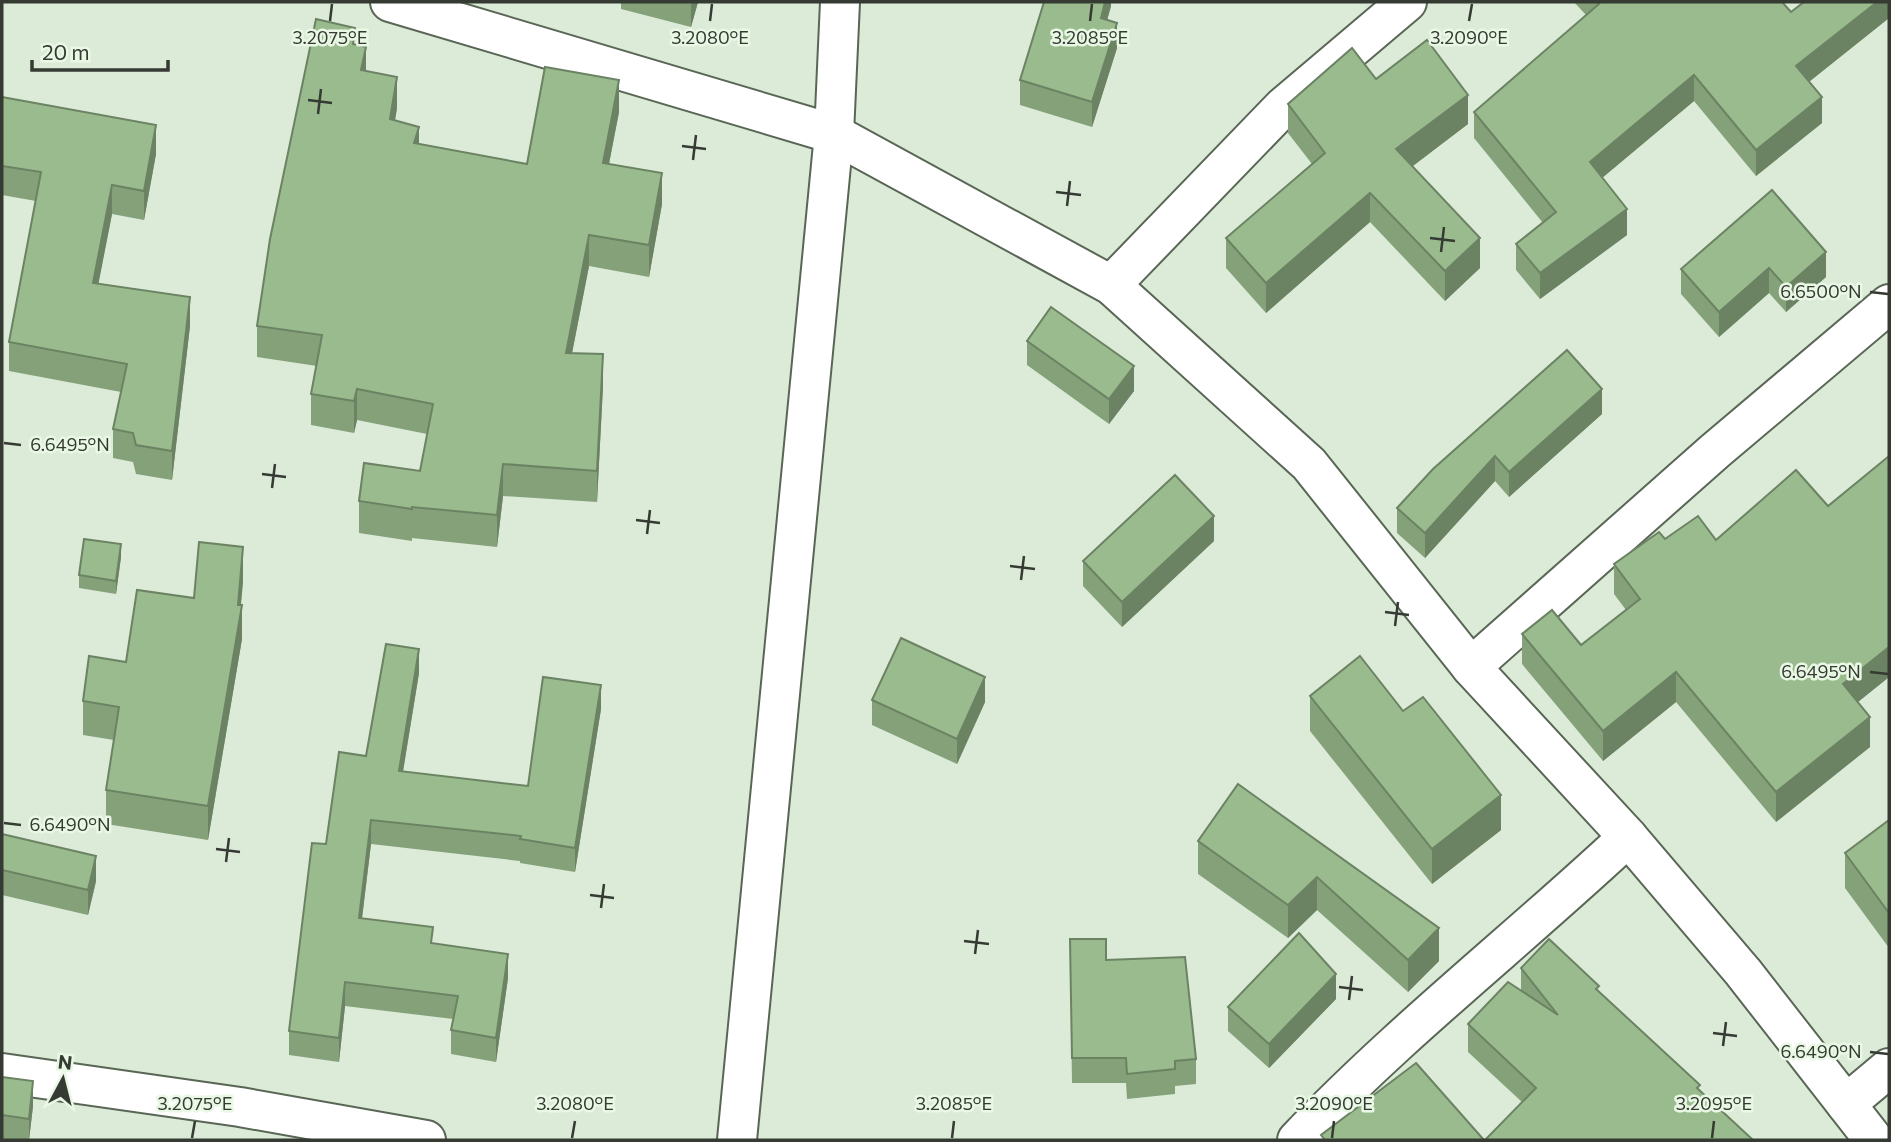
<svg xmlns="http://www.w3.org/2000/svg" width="1891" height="1142" font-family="Commissioner,sans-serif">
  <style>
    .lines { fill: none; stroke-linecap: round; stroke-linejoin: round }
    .street-casing { stroke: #596655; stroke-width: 42 }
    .street { stroke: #fff; stroke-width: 38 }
    .wall { fill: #84a17a }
    .shaded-wall { fill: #6b8363 }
    .building { fill: #99bb8e; stroke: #6b8363; stroke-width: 2 }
    .ticks { fill: none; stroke: #353a33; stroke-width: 2.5 }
    .ticks-label { font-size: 18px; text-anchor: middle; fill: #353a33; stroke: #e9f8e5; stroke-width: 5; stroke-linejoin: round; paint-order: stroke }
  </style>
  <rect width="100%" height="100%" fill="#dcebd8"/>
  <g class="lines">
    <g class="street-casing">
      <g id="street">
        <path d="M390,2L834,134L1111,285L1309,464L1471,667L1628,837L1743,972L1874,1140"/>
        <path d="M1111,285L1283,107L1407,2"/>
        <path d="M1471,667L1715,451L1889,304"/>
        <path d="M2,1073L240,1107L426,1140"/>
        <path d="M1846,1104L1889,1068"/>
        <path d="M737,1140L834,134L840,2"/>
        <path d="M1297,1140C1400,1032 1519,939 1628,837"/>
      </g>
    </g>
    <use href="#street" class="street"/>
  </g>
  <g class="wall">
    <path d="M617,2H698L691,27L621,9V3Z"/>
    <path d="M1111,2V6L1107,20L1117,48L1092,127L1020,105V80Z"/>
    <path d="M1574,2H1782L1791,12L1889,18L1809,82L1822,123L1756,176L1694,101L1602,178L1627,235L1540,299L1516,270V244L1543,223L1474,138V112L1586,15Z"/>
    <path d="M355,45L366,71L397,108L395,120L419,144L527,164L619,112L609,164L662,204L649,277L589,266L572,353L603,386L597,502L503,496L497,547L412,538V541L359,533V501L420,471L427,434L357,420L354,433L311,425V394L317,366L257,357V326Z"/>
    <path d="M1376,79L1468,124L1412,166L1480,268L1445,301L1370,222L1266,313L1226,268V238L1312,164L1288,133V104Z"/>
    <path d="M2,97L156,154L144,220L112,214L98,284L190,326L172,480L136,474L133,462L113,458V429L121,392L9,371V342L36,201L2,195Z"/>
    <path d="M1772,190L1826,277L1786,312L1769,293L1719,337L1681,294V269Z"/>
    <path d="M1027,341L1134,391L1109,424L1027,365Z"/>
    <path d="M1602,414L1509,497L1495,481L1425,558L1397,533V508L1433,469Z"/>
    <path d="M1889,456V677L1858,702L1870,747L1776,822L1676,702L1603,761L1522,664V634L1581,645L1626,610L1614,594V564L1665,539L1716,540L1828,506Z"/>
    <path d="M1214,541L1122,627L1083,586V561Z"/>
    <path d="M121,557L116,594L79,588V575Z"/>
    <path d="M243,581L241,605L242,639L208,840L106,824V790L114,740L83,735V701L194,598Z"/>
    <path d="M419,673L403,772L528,786L601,709L575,872L520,863V861L371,844L362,919L433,943L508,978L496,1062L451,1054V1030L453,1019L345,1006L339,1062L289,1055V1031L326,844L366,756Z"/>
    <path d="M1310,696L1501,830L1432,884L1310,731Z"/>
    <path d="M872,700L985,702L957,764L872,725Z"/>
    <path d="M1238,784L1439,961L1408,992L1317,910L1288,938L1198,874V841Z"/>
    <path d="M1889,820V948L1845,888V853Z"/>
    <path d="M2,834L96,881L88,915L2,895Z"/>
    <path d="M1070,939L1106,960L1196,1059V1084L1175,1086V1094L1127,1099L1126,1083H1072Z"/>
    <path d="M1521,968L1599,991L1700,1085L1522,1102L1468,1052V1024L1521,990Z"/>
    <path d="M1336,999L1269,1068L1228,1031V1007Z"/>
    <path d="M2,1077L33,1106L29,1140H31H2Z"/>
  </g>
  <g class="shaded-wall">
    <path d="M691,2H698L691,27Z"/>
    <path d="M1105,2H1111V6L1101,42V18Z"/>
    <path d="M1877,2H1889V18L1796,92V66Z"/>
    <path d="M1117,23V48L1092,127V102Z"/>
    <path d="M366,47V78L361,70Z"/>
    <path d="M1694,75V101L1590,188V162Z"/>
    <path d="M397,77V108L390,150V119Z"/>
    <path d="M619,80V112L603,194V163Z"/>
    <path d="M1468,95V124L1396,179V149Z"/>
    <path d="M1822,97V123L1756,176V150Z"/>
    <path d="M156,125V154L144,220V191Z"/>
    <path d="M419,127V158L414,143Z"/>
    <path d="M662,173V204L649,277V245Z"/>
    <path d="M112,185V214L93,312V283Z"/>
    <path d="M1370,193V222L1266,313V283Z"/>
    <path d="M1627,209V235L1540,299V273Z"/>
    <path d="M589,235V266L566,384V353Z"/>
    <path d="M1480,238V268L1445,301V271Z"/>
    <path d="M1826,252V277L1786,312V287Z"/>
    <path d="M1769,268V293L1719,337V312Z"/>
    <path d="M190,297V326L172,480V451Z"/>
    <path d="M603,354V386L597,502V471Z"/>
    <path d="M1134,366V391L1109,424V399Z"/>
    <path d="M357,389V420L354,433V401Z"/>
    <path d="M1602,389V414L1509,497V472Z"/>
    <path d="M1495,456V481L1425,558V533Z"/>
    <path d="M503,464V496L497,547V515Z"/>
    <path d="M1214,516V541L1122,627V602Z"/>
    <path d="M121,544V557L116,594V581Z"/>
    <path d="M243,547V581L240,612L242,605V639L208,840V806L238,605Z"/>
    <path d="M1889,647V677L1843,714V684Z"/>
    <path d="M419,649V673L399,795V771Z"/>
    <path d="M1676,672V702L1603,761V731Z"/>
    <path d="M985,677V702L957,764V739Z"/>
    <path d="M601,685V709L575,872V848Z"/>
    <path d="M1870,717V747L1776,822V792Z"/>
    <path d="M1501,795V830L1432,884V849Z"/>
    <path d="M371,820V844L359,942V918Z"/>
    <path d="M96,856V881L88,915V890Z"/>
    <path d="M1317,877V910L1288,938V905Z"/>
    <path d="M1439,928V961L1408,992V960Z"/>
    <path d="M508,954V978L496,1062V1038Z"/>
    <path d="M1336,974V999L1269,1068V1044Z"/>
    <path d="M345,982V1006L339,1062V1038Z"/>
    <path d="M33,1081V1106L29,1140V1119Z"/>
  </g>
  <g class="building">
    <path d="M1044,2H1105L1101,18L1117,23L1092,102L1020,80Z"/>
    <path d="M1597,2H1782L1791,12L1804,2H1877L1796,66L1822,97L1756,150L1694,75L1590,162L1627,209L1540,273L1516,244L1556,212L1474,112L1599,4Z"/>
    <path d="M316,19L355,28L353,44L366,47L361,70L397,77L390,119L419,127L414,143L527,164L545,67L619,80L603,163L662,173L649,245L589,235L566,353L603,354L597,471L503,464L497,515L412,507V509L359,501L364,463L420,471L433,404L357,389L354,401L311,394L322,335L257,326L270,239Z"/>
    <path d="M1427,40L1468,95L1396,149L1480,238L1445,271L1370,193L1266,283L1226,238L1325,153L1288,104L1352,48L1376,79Z"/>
    <path d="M2,97L156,125L144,191L112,185L93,283L190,297L172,451L136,445L133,433L113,429L127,364L9,342L41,172L2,166Z"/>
    <path d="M1772,190L1826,252L1786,287L1769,268L1719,312L1681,269Z"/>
    <path d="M1051,307L1134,366L1109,399L1027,341Z"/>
    <path d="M1567,350L1602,389L1509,472L1495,456L1425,533L1397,508L1433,469Z"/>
    <path d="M1889,456V647L1843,684L1870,717L1776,792L1676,672L1603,731L1522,634L1552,610L1581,645L1640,599L1614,564L1659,532L1665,539L1698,516L1716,540L1796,470L1828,506Z"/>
    <path d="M1175,475L1214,516L1122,602L1083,561Z"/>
    <path d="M84,539L121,544L116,581L79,575Z"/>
    <path d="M199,542L243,547L238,605H242L208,806L106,790L119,707L83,701L89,656L126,662L137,590L194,598Z"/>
    <path d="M901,638L985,677L957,739L872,700Z"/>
    <path d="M386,644L419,649L399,771L528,786L543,677L601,685L575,848L520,839L521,836L371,820L359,918L433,927L431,943L508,954L496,1038L451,1030L458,996L345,982L339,1038L289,1031L312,843L326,844L339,752L366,756Z"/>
    <path d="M1360,656L1403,711L1423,697L1501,795L1432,849L1310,696Z"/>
    <path d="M1238,784L1439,928L1408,960L1317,877L1288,905L1198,841Z"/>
    <path d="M1889,820V913L1845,853Z"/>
    <path d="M2,834L96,856L88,890L2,870Z"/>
    <path d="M1299,933L1336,974L1269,1044L1228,1007Z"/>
    <path d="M1070,939H1106V960L1185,957L1196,1059L1175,1061V1069L1127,1074L1126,1058H1072Z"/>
    <path d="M1549,939L1599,986L1596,989L1700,1085L1697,1088L1753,1140H1485L1536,1088L1468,1024L1508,982L1558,1015L1521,968Z"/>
    <path d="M1416,1063L1484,1140H1325L1321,1135Z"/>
    <path d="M2,1077L33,1081L29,1119L2,1115Z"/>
  </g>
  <path class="ticks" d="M330,21L332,4M710,21L712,4M1090,21L1092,4M1469,21L1472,4M308,100L332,103M318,114L321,89M682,146L706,149M693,160L696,135M1056,192L1081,195M1067,206L1070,181M1430,238L1455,241M1441,252L1444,227M1870,292L1888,294M4,443L21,445M262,474L286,477M272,488L275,464M636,520L660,523M647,534L650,510M1010,566L1035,569M1021,580L1024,556M1385,612L1409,615M1395,626L1398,602M1870,672L1888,674M4,823L21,825M216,849L240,852M226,862L229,838M590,895L614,898M601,908L604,884M964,941L989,944M975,954L978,930M1339,987L1363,990M1349,1000L1352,976M1713,1033L1737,1036M1723,1046L1726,1022M1870,1052L1888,1054M192,1138L195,1121M572,1138L575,1121M952,1138L954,1121M1332,1138L1334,1121M1712,1138L1714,1121"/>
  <g class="ticks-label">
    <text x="330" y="44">3.2075°E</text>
    <text x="710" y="44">3.2080°E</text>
    <text x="1090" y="44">3.2085°E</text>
    <text x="1469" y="44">3.2090°E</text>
    <text x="1821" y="298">6.6500°N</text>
    <text x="70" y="451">6.6495°N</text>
    <text x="1821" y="678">6.6495°N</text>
    <text x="70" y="831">6.6490°N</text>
    <text x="1821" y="1058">6.6490°N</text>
    <text x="195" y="1110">3.2075°E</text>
    <text x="575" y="1110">3.2080°E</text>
    <text x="954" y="1110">3.2085°E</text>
    <text x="1334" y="1110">3.2090°E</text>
    <text x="1714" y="1110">3.2095°E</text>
  </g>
  <rect width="1891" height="1142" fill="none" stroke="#353a33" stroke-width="7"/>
  <g transform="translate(63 1079) rotate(7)" stroke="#e9f8e5" stroke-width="5" paint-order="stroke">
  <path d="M0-5L12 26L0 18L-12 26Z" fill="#353a33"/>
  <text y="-10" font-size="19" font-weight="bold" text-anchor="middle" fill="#353a33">N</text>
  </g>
  <path d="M32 60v10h136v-10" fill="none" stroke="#353a33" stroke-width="3.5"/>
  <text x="42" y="60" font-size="21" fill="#353a33" stroke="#e9f8e5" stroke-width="5" paint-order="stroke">20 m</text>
</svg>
